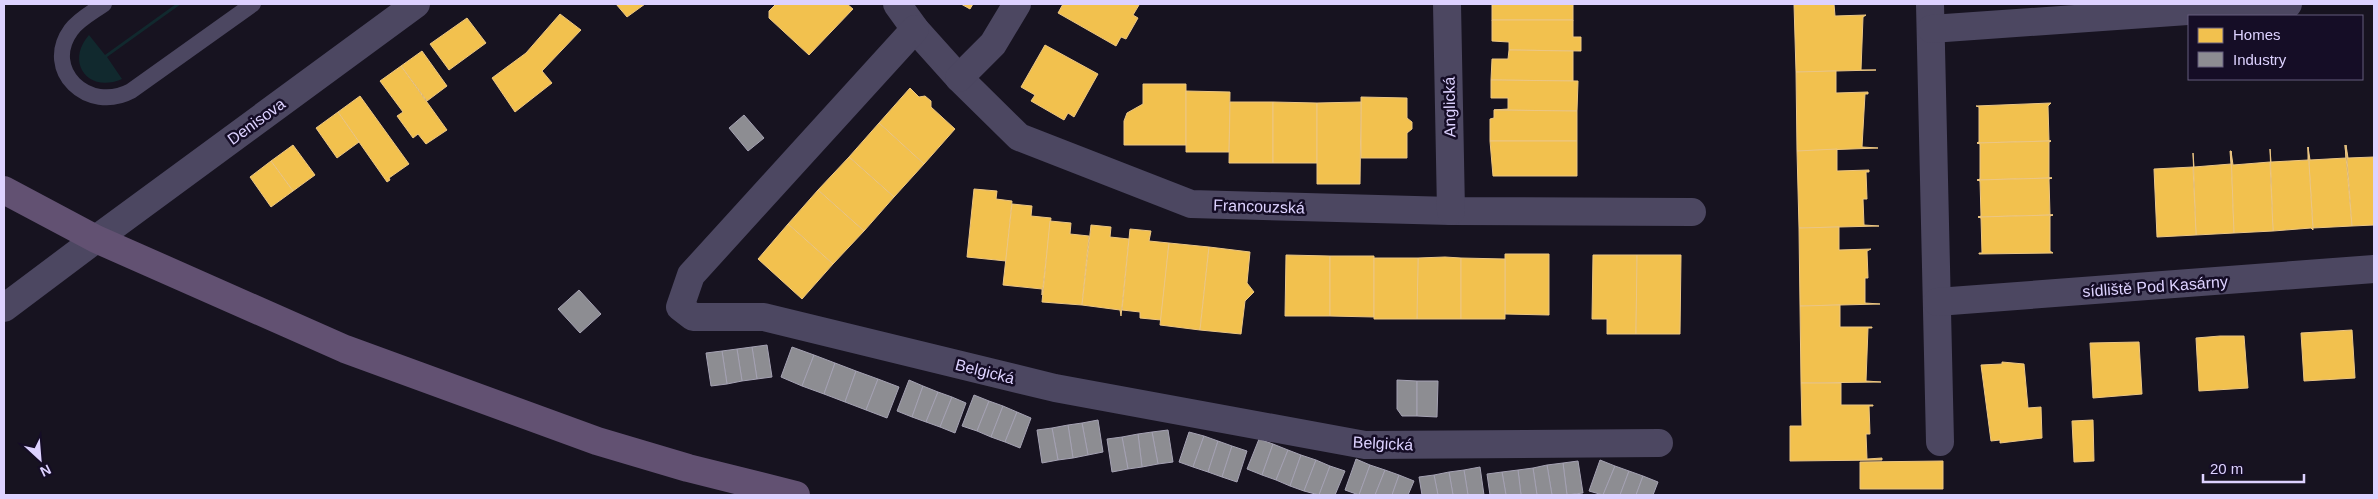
<svg xmlns="http://www.w3.org/2000/svg" width="2378" height="499" font-family="Helvetica,sans-serif">
  <style>
    .green { fill: #11292e }
    .homes { fill: #f2c14e; stroke: #ecc683 }
    .industry { fill: #8d8d92; stroke: #a5a2b3 }
    .lines { fill: none; stroke-linecap: round; stroke-linejoin: round }
    .service { stroke: #4c4761; stroke-width: 16 }
    .minor { stroke: #4c4761; stroke-width: 28 }
    .tertiary { stroke: #4c4761; stroke-width: 28 }
    .primary { stroke: #625172; stroke-width: 28 }
    .labels { text-anchor: middle; stroke-width: 5; stroke-linejoin: round; paint-order: stroke }
    .street-label { font-size: 16px; fill: #ddd2ff; stroke: #150d26 }
  </style>
  <rect width="100%" height="100%" fill="#171320"/>
  <path class="green" d="M176,4H181L107,57L122,79C88,94 65,62 89,35L105,55Z"/>
  <g class="homes">
    <path d="M616,4H645L627,17Z"/>
    <path d="M776,4H847L853,9L809,55L769,18V11Z"/>
    <path d="M961,4H973L970,9Z"/>
    <path d="M1063,4H1136L1139,5L1133,15L1138,18L1126,39L1121,37L1116,46L1058,13Z"/>
    <rect x="1492" y="4" width="81" height="16"/>
    <path d="M1794,4H1834L1835,16L1866,15L1863,17L1861,70H1876L1796,72Z"/>
    <path d="M560,14L581,30L542,71L552,83L515,112L492,78L526,53Z"/>
    <path d="M467,18L486,43L449,70L430,44Z"/>
    <path d="M1492,20H1573V37H1581V51L1509,50V42L1492,41Z"/>
    <path d="M1045,45L1098,74L1074,117L1068,113L1064,120L1031,101L1035,95L1021,87Z"/>
    <path d="M1509,50L1573,51V81L1491,80L1492,59H1508Z"/>
    <path d="M422,51L447,86L427,101L401,66Z"/>
    <path d="M401,66L447,130L426,144L418,134L413,138L397,116L403,112L380,81Z"/>
    <path d="M1836,71V93L1868,92V94H1865L1862,147L1878,148L1797,151L1796,72Z"/>
    <path d="M1491,80L1578,81L1577,111L1494,110L1508,109V98H1491Z"/>
    <path d="M1143,84H1186V145H1124V121L1127,113L1143,104Z"/>
    <path d="M910,88L919,97L925,96L931,101V107L955,129L924,164L879,123Z"/>
    <path d="M1186,91L1230,92L1229,152H1186Z"/>
    <path d="M360,96L409,164L389,178L390,180L387,182L338,112Z"/>
    <path d="M1361,97L1407,98V118L1412,122V129L1407,133V158H1361Z"/>
    <path d="M1230,102H1273V163H1229Z"/>
    <path d="M1273,102L1317,103V163H1273Z"/>
    <path d="M1361,102L1360,184H1317V103Z"/>
    <path d="M2051,103L2048,106L2049,141H2051L1977,143L1979,142V107L1976,106Z"/>
    <path d="M1494,110L1577,111V141H1490V119L1494,118Z"/>
    <path d="M338,112L359,142L337,158L316,128Z"/>
    <path d="M879,123L924,164L894,197L849,157Z"/>
    <path d="M1490,141H1577V176H1493Z"/>
    <path d="M2051,141L2049,142V178H2052L1977,180L1980,179V144L1977,143Z"/>
    <path d="M293,145L315,175L293,191L271,161Z"/>
    <path d="M2345,145L2352,226L2313,228L2308,147L2310,160L2346,158Z"/>
    <path d="M2346,145L2348,158L2374,157V225L2352,226Z"/>
    <path d="M2308,147L2313,230L2311,228L2273,231L2270,149L2271,162L2308,160Z"/>
    <path d="M1837,149V171L1869,170V172H1866L1867,199H1863L1864,225L1879,226L1799,228L1797,151Z"/>
    <path d="M2230,151H2231L2234,233L2196,235L2193,153L2194,167L2231,164Z"/>
    <path d="M2231,151L2233,165L2270,162L2273,231L2234,233Z"/>
    <path d="M849,157L894,197L864,231L818,190Z"/>
    <path d="M271,161L293,191L271,207L250,177Z"/>
    <path d="M2193,167L2196,235L2157,237L2154,169Z"/>
    <path d="M2052,178L2049,179L2050,215H2053L1978,217L1981,216L1980,181L1977,180Z"/>
    <path d="M974,189L997,191L996,199L1012,201L1006,261L967,257Z"/>
    <path d="M818,190L864,231L833,264L788,224Z"/>
    <path d="M1012,204L1032,206L1031,216L1051,218L1042,295V289L1003,285Z"/>
    <path d="M2053,215L2050,216V251L2053,253L1979,254V253H1982L1981,218L1978,217Z"/>
    <path d="M1050,221L1071,223L1070,234L1089,236L1082,305L1042,302Z"/>
    <path d="M788,224L833,264L802,299L758,259Z"/>
    <path d="M1091,225L1111,227L1110,237L1129,239L1121,316L1120,310L1082,305Z"/>
    <path d="M1839,227V250L1871,249L1867,251L1868,278H1865V303L1880,304L1800,306L1799,228Z"/>
    <path d="M1130,229L1151,231L1149,241L1169,243L1161,320L1140,318V312L1122,310Z"/>
    <path d="M1169,243L1209,247L1200,330L1160,325Z"/>
    <path d="M1209,247L1250,252L1247,283L1254,292L1245,301L1241,334L1200,330Z"/>
    <path d="M1505,254H1549V315L1505,314Z"/>
    <path d="M1286,255L1330,256V316H1285Z"/>
    <path d="M1593,255H1637L1636,334H1607V319H1592Z"/>
    <path d="M1637,255H1681L1680,334H1636Z"/>
    <path d="M1330,256H1374V317L1330,316Z"/>
    <path d="M1445,257L1461,258V319H1417L1418,258Z"/>
    <path d="M1374,258H1418L1417,319H1374Z"/>
    <path d="M1461,258L1505,259V319H1461Z"/>
    <path d="M1840,305V327H1872V328H1868L1866,381L1881,382L1801,383L1800,306Z"/>
    <path d="M2352,330L2355,378L2304,381L2301,333Z"/>
    <path d="M2220,336H2244L2248,388L2199,391L2196,338Z"/>
    <path d="M2139,342L2142,394L2093,398L2090,343Z"/>
    <path d="M2002,362L2024,364L2028,408L2041,407L2042,438L2000,443V440L1991,441L1981,365L2002,364Z"/>
    <path d="M1801,383H1841V405H1873V406H1869L1870,434H1866L1867,459L1882,458V460L1790,461V426H1802Z"/>
    <path d="M2093,420L2094,461L2074,462L2072,421Z"/>
    <path d="M1943,461V489H1860V462Z"/>
  </g>
  <g class="industry">
    <path d="M744,115L764,138L748,151L729,128Z"/>
    <path d="M579,290L601,314L580,333L558,309Z"/>
    <path d="M767,345L772,377L757,379L752,347Z"/>
    <path d="M752,347L757,379L742,381L737,349Z"/>
    <path d="M792,347L814,355L802,386L781,377Z"/>
    <path d="M737,349L742,381L727,384L722,351Z"/>
    <path d="M722,351L727,384L711,386L706,353Z"/>
    <path d="M814,355L835,363L824,394L802,386Z"/>
    <path d="M835,363L856,371L845,402L824,394Z"/>
    <path d="M856,371L878,379L866,410L845,402Z"/>
    <path d="M878,379L899,387L887,418L866,410Z"/>
    <path d="M909,380L923,386L912,417L897,411Z"/>
    <path d="M1397,380L1417,381V416H1402L1397,409Z"/>
    <path d="M1417,381H1438L1437,417L1417,416Z"/>
    <path d="M923,386L938,392L926,422L912,417Z"/>
    <path d="M938,392L952,397L940,427L926,422Z"/>
    <path d="M974,395L989,401L977,431L962,426Z"/>
    <path d="M952,397L966,403L955,433L940,427Z"/>
    <path d="M989,401L1003,406L991,437L977,431Z"/>
    <path d="M1003,406L1017,412L1005,442L991,437Z"/>
    <path d="M1017,412L1031,418L1020,448L1005,442Z"/>
    <path d="M1098,420L1103,452L1088,455L1082,423Z"/>
    <path d="M1082,423L1088,455L1073,458L1068,425Z"/>
    <path d="M1068,425L1073,458L1058,460L1052,428Z"/>
    <path d="M1052,428L1058,460L1042,463L1037,430Z"/>
    <path d="M1168,430L1173,462L1158,464L1152,432Z"/>
    <path d="M1152,432L1158,464L1142,467L1138,434Z"/>
    <path d="M1189,432L1204,436L1193,467L1179,462Z"/>
    <path d="M1138,434L1142,467L1128,469L1122,437Z"/>
    <path d="M1204,436L1218,441L1208,472L1193,467Z"/>
    <path d="M1122,437L1128,469L1112,472L1107,439Z"/>
    <path d="M1259,439L1273,444L1262,475L1247,469Z"/>
    <path d="M1218,441L1232,446L1222,477L1208,472Z"/>
    <path d="M1273,444L1288,450L1276,480L1262,475Z"/>
    <path d="M1232,446L1247,451L1237,482L1222,477Z"/>
    <path d="M1288,450L1301,455L1290,486L1276,480Z"/>
    <path d="M1301,455L1316,460L1304,491L1290,486Z"/>
    <path d="M1356,459L1370,465L1359,495L1345,490Z"/>
    <path d="M1316,460L1330,466L1319,495L1304,491Z"/>
    <path d="M1600,460L1615,466L1603,495L1589,491Z"/>
    <path d="M1578,461L1583,493L1567,495L1563,463Z"/>
    <path d="M1563,463L1567,495H1552L1547,465Z"/>
    <path d="M1370,465L1385,470L1375,495H1359Z"/>
    <path d="M1547,465L1552,495H1537L1533,468Z"/>
    <path d="M1330,466L1345,471L1335,495H1319Z"/>
    <path d="M1615,466L1629,471L1620,495H1603Z"/>
    <path d="M1480,467L1484,495H1468L1464,470Z"/>
    <path d="M1533,468L1537,495H1521L1518,470Z"/>
    <path d="M1385,470L1399,475L1392,495H1375Z"/>
    <path d="M1464,470L1468,495H1453L1449,472Z"/>
    <path d="M1518,470L1521,495H1506L1502,472Z"/>
    <path d="M1629,471L1643,476L1636,495H1620Z"/>
    <path d="M1449,472L1453,495H1438L1434,475Z"/>
    <path d="M1502,472L1506,495H1490L1487,474Z"/>
    <path d="M1399,475L1414,481L1408,495H1392Z"/>
    <path d="M1434,475L1438,495H1422L1419,477Z"/>
    <path d="M1643,476L1658,482L1653,495H1636Z"/>
  </g>
  <g class="lines">
    <path class="service" d="M104,4C93,12 79,19 71,30C42,70 88,114 131,91L253,4"/>
    <g class="minor">
      <path d="M897,4L915,29L959,78L1019,137L1191,204L1451,211L1692,212"/>
      <path d="M1447,4L1451,211"/>
      <path d="M1930,4L1940,442"/>
      <path d="M915,29L691,275L680,307L693,317H764L1055,388L1365,445L1659,443"/>
      <path d="M1931,29L2288,4"/>
      <path d="M959,78L993,44L1017,4"/>
      <path d="M96,239L416,4"/>
      <path d="M1937,302L2374,269"/>
    </g>
    <path class="tertiary" d="M4,308L96,239"/>
    <path class="primary" d="M4,190L96,239L345,349L597,441L688,468L796,495"/>
  </g>
  <g class="labels">
    <g class="street-label">
      <text transform="translate(1449 107) rotate(-91)" y="6">Anglická</text>
      <text transform="translate(256 121) rotate(-36)" y="6">Denisova</text>
      <text transform="translate(1259 206) rotate(2)" y="6">Francouzská</text>
      <text transform="translate(2155 286) rotate(-4)" y="6">sídliště Pod Kasárny</text>
      <text transform="translate(985 371) rotate(14)" y="6">Belgická</text>
      <text transform="translate(1383 443) rotate(3)" y="6">Belgická</text>
    </g>
  </g>
  <rect width="2378" height="499" fill="none" stroke="#ddd2ff" stroke-width="10"/>
  <rect x="2188" y="15" width="175" height="65" fill="#150d26" stroke="#655c7d"/>
  <rect x="2198" y="28" width="25" height="15" fill="#f2c14e" stroke="#655c7d"/>
  <text x="2233" y="40" font-size="15" fill="#ddd2ff">Homes</text>
  <rect x="2198" y="52" width="25" height="15" fill="#8d8d92" stroke="#655c7d"/>
  <text x="2233" y="65" font-size="15" fill="#ddd2ff">Industry</text>
  <g transform="translate(40 459) rotate(154)" stroke="#150d26" stroke-width="4" paint-order="stroke">
  <path d="M0-4L9 19L0 12L-9 19Z" fill="#ddd2ff"/>
  <text y="-8" font-size="14" font-weight="bold" text-anchor="middle" fill="#ddd2ff">N</text>
  </g>
  <path d="M2203 474v8h101v-8" fill="none" stroke="#ddd2ff" stroke-width="2.5"/>
  <text x="2210" y="474" font-size="15" fill="#ddd2ff" stroke="#150d26" stroke-width="4" paint-order="stroke">20 m</text>
</svg>
